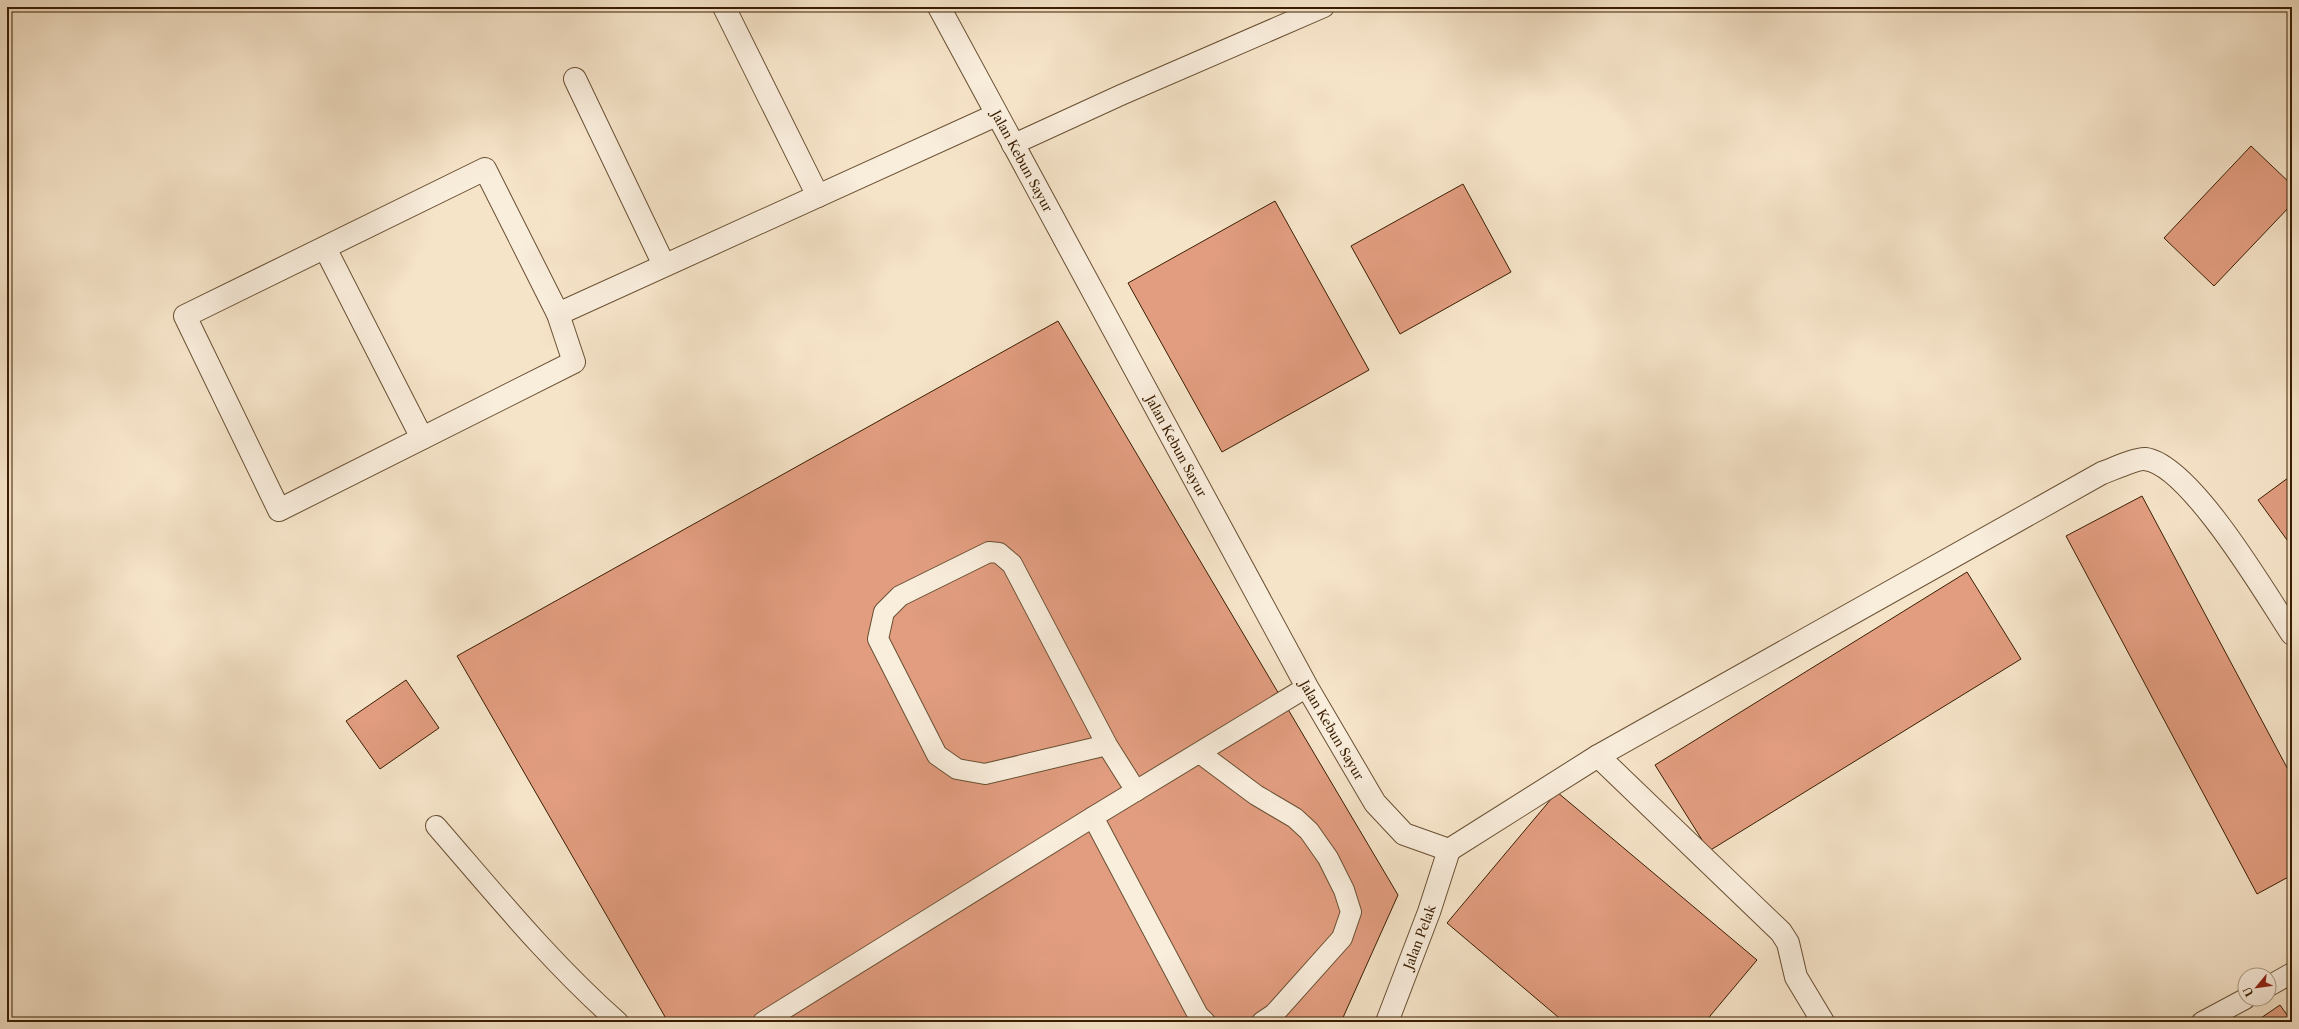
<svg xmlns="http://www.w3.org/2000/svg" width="2299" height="1029" font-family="'Libre Caslon Text',serif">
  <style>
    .building { fill: #e29d80; stroke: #3a1e01 }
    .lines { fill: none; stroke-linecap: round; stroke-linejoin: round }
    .service-casing { stroke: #695033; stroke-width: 22 }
    .minor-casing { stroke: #695033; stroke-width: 24 }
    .service { stroke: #f9eddc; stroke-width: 20 }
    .minor { stroke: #f9eddc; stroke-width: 22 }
    .labels { text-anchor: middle; stroke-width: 4; stroke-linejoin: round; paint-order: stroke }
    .street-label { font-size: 13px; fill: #3a1e01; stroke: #f9eddc }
  </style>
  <rect width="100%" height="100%" fill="#f6e4c9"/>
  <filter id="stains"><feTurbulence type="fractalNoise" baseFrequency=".005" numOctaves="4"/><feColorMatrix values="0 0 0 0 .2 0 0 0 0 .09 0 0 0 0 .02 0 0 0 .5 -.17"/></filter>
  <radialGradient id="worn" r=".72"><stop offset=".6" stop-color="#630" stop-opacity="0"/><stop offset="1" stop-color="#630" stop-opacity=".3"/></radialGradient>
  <g class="building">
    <path d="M2251,146L2292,185V204L2214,286L2164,238Z"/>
    <path d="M1463,184L1511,272L1400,334L1351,246Z"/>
    <path d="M1275,201L1369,370L1222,452L1128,283Z"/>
    <path d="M1058,321L1398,895L1341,1022H668L457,656Z"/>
    <path d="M2292,475V543L2290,544L2258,500Z"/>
    <path d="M2142,496L2292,777V875L2257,894L2066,536Z"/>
    <path d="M1967,572L2021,659L1709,851L1655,765Z"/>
    <path d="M406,680L439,728L380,769L346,721Z"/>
    <path d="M1557,792L1757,960L1705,1022H1564L1447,923Z"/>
    <path d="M2280,1005L2292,1022H2255Z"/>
  </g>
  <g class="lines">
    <g class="service-casing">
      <g id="service">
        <path d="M1012,145L1121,95L1324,7"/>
        <path d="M1107,745L985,774L957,769L937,755L878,639L884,612L900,596L989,552L999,553L1012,564L1107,745L1136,791"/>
        <path d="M1201,754L1256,795L1295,818L1309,831L1328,858L1344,890L1351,912L1342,938L1274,1014L1262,1022"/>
        <path d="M1093,817L1198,1015L1205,1022"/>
        <path d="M436,826C495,894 551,963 618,1022"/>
        <path d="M2269,986L2292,973"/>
        <path d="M763,1022L1093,817L1307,687"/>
        <path d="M2202,1022L2245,999"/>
      </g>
    </g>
    <g class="minor-casing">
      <g id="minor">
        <path d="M724,7L818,196"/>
        <path id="s1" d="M939,7L1307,687L1375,803L1404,834L1449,850"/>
        <path d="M575,79L664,265"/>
        <path d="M485,169L558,314L574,362L279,510L185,316Z"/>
        <path d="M325,248L422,438"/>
        <path d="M558,314L996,115"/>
        <path d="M1598,756L1781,932L1788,943L1796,977L1823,1022"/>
        <path d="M1449,850L1598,756L2102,473C2111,470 2137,458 2145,459C2190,464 2267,596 2292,634"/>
        <path id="s2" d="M1387,1022L1429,912L1449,850"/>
      </g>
    </g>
    <use href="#service" class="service"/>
    <use href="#minor" class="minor"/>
  </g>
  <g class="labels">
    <g class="street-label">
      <text dy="5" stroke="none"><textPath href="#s1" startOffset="175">Jalan Kebun Sayur</textPath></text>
      <text dy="5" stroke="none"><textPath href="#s1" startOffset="499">Jalan Kebun Sayur</textPath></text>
      <text dy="5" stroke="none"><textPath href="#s1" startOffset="823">Jalan Kebun Sayur</textPath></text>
      <text dy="5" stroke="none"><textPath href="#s2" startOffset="91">Jalan Pelak</textPath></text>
    </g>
  </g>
  <rect width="2299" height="1029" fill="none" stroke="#f6e4c9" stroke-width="24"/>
  <rect x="8" y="8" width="2283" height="1013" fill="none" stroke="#3a1e01" stroke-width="2"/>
  <rect x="12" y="12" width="2275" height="1005" fill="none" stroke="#3a1e01"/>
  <g transform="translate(2257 987) rotate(241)"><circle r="19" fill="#f9eddc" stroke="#ad9a84"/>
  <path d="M0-3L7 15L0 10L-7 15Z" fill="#8f2418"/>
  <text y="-6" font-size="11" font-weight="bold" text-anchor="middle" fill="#3a1e01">U</text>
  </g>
  <rect width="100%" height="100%" filter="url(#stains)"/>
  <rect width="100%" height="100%" fill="url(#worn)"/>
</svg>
